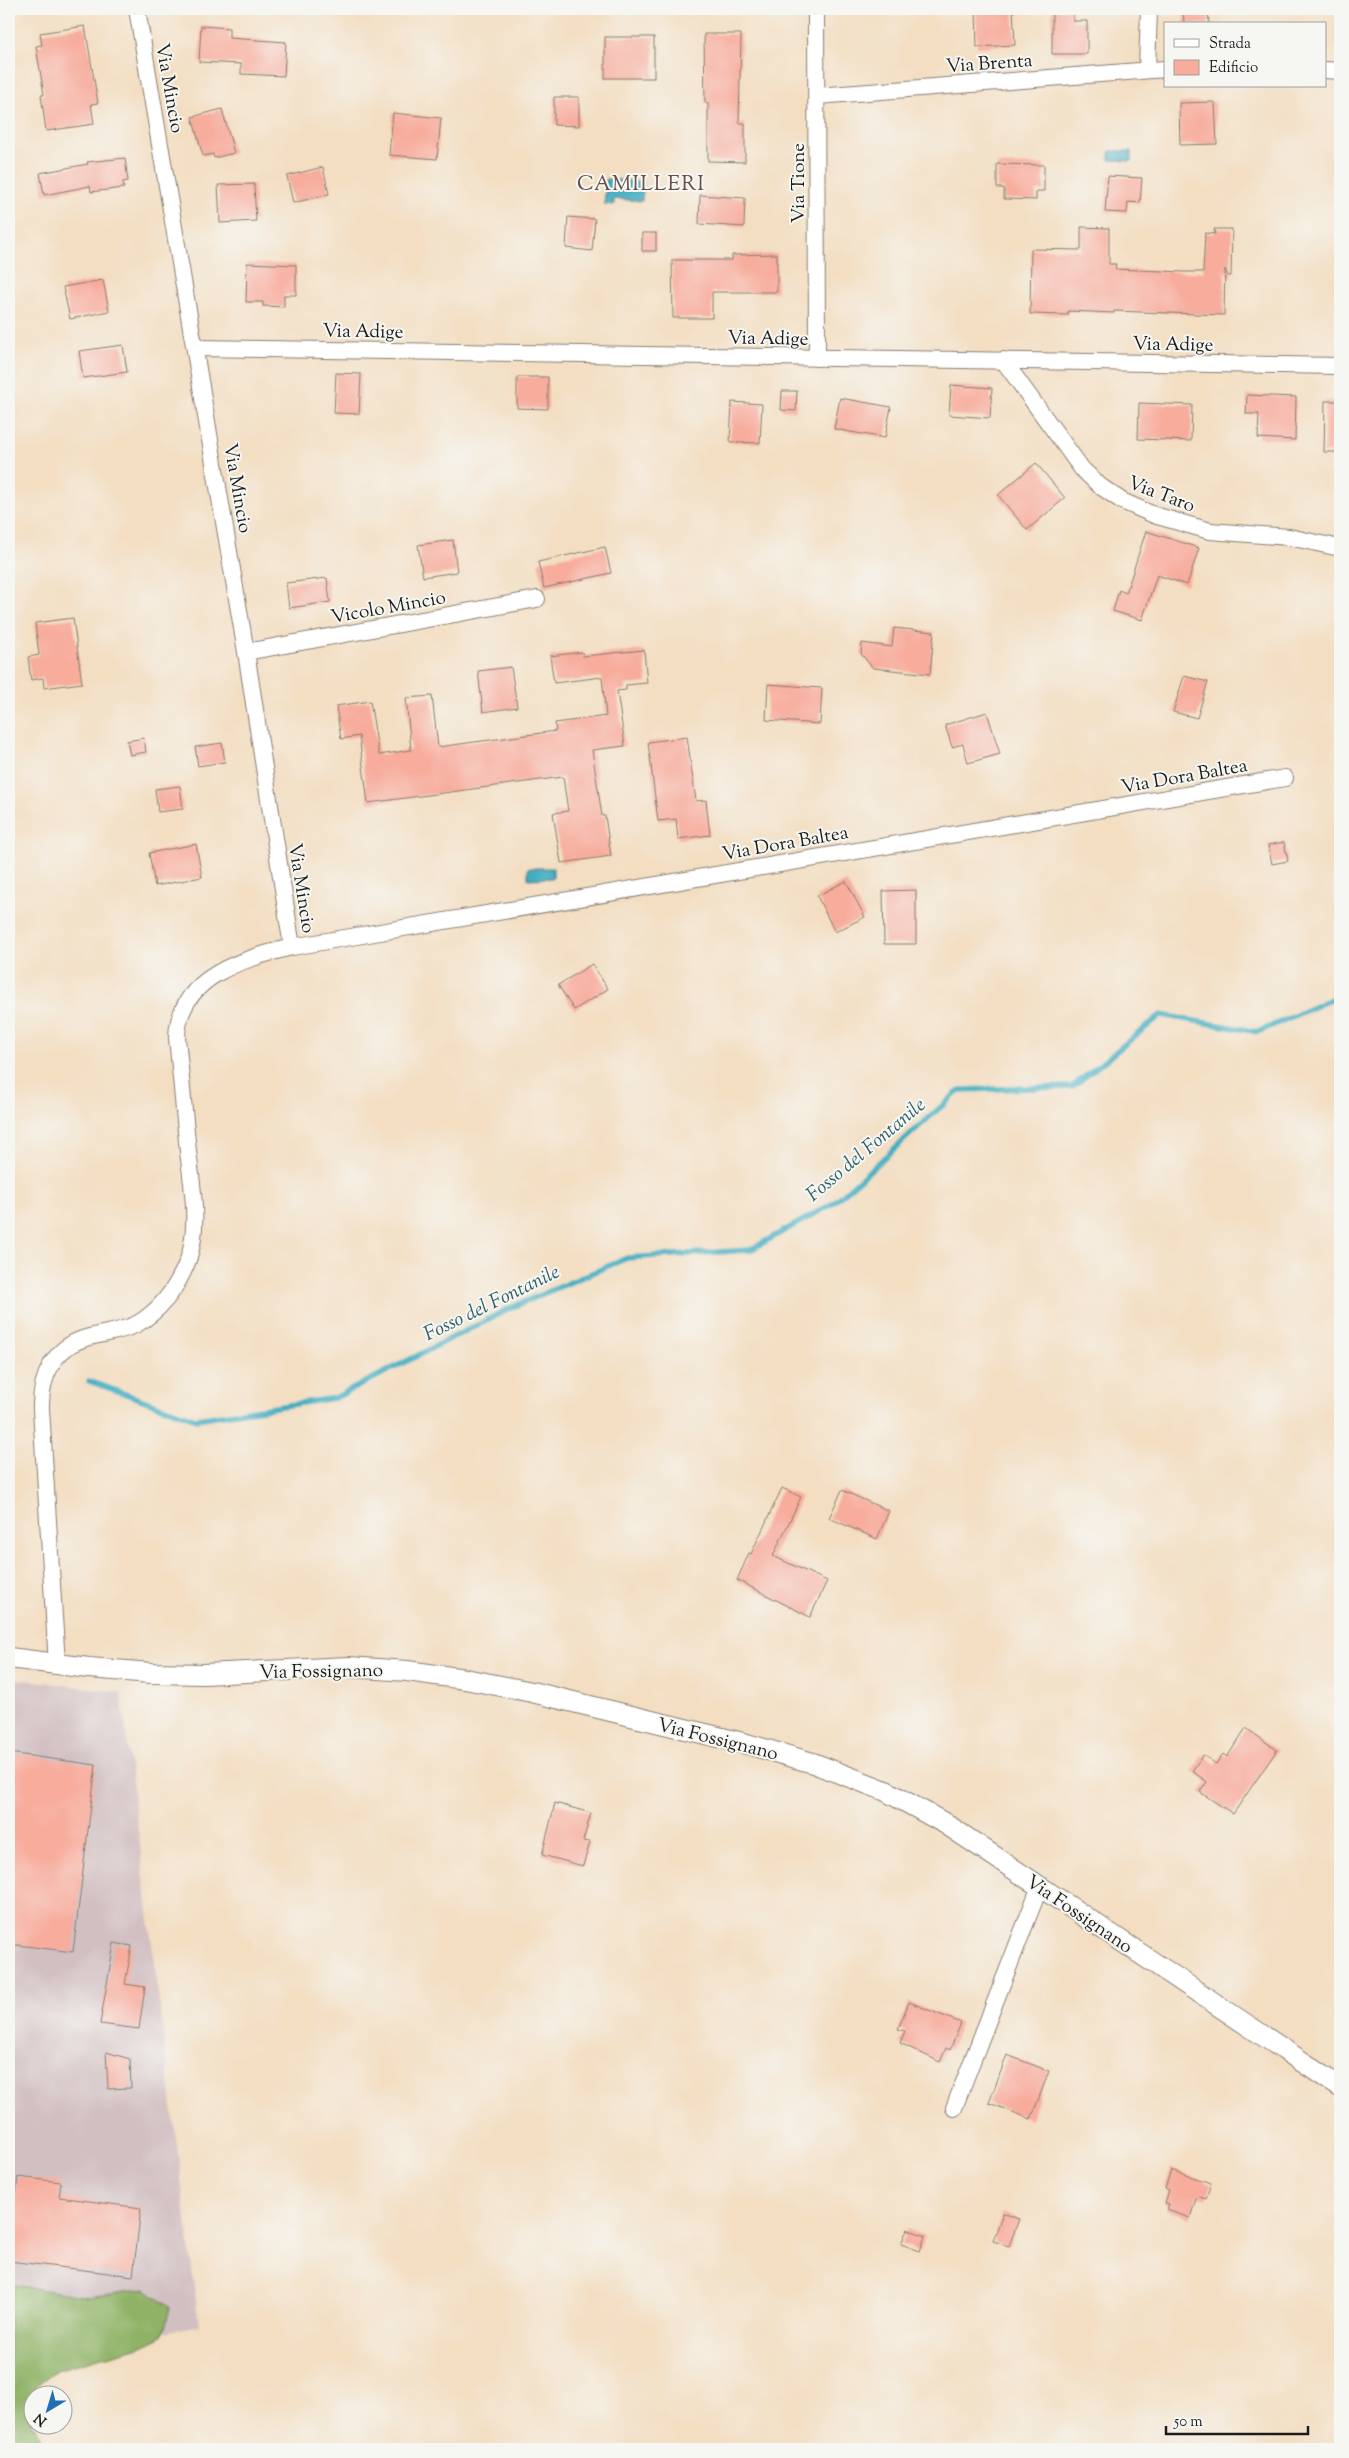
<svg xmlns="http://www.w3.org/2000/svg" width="1349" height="2458" font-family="'Sorts Mill Goudy',serif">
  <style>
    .industrial { fill: #d2bfc1 }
    .forest { fill: #8fb266; stroke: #566741 }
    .water { fill: #43aec2; stroke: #30656f }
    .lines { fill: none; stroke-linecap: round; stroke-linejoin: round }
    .stream { stroke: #43aec2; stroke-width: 5.5 }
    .building { fill: #f7ac9c }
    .minor-casing { stroke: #887d6f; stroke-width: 18 }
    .tertiary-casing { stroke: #887d6f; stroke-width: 22 }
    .minor { stroke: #fff; stroke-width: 16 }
    .tertiary { stroke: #fff; stroke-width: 20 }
    .labels { text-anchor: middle; stroke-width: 4; stroke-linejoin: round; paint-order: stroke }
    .street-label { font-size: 19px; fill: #1c1c1c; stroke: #f6f6f2 }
    .water-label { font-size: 20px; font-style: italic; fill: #2e5e67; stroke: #f6f6f2 }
    .quarter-label { font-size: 21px; letter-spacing: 1px; fill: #694e49; stroke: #f6f6f2 }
  </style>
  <rect width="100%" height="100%" fill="#f6f6f2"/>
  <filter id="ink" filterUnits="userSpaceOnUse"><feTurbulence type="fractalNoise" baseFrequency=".02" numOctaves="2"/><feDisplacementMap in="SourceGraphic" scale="10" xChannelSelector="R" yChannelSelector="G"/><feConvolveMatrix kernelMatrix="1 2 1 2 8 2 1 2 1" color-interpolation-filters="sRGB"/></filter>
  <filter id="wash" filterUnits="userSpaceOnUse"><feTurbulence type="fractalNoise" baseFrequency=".0096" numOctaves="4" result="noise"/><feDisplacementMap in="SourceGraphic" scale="20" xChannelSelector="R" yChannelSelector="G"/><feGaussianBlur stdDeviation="1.12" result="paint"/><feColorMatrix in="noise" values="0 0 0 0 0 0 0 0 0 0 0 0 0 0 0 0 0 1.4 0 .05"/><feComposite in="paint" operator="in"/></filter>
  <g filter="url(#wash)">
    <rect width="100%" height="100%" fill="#f3dec2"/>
    <path class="industrial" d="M9,1678L121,1692L199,2325L9,2363Z"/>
    <path class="forest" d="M9,2284L88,2297L146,2289L170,2307L163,2336L140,2347L56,2370L38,2384L32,2396L29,2405L32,2426H36L44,2449H9Z"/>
    <g class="water">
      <path d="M1110,151H1132V161L1110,160Z"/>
      <path d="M606,179L643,182L642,201L614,199V205L604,204Z"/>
      <path d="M528,868H553V878L528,879Z"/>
    </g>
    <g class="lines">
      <path class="stream" d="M89,1381L196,1419L335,1398L510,1308L627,1258L750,1250L832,1204L960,1090L1072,1087L1161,1015L1258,1032L1340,995"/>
    </g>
    <g id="blocks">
      <g class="building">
        <path d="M976,9H1013L1015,45L977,47Z"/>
        <path d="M1183,9H1208L1209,24H1184Z"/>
        <path d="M1052,10H1073V21H1087V54H1052Z"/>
        <path d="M85,26L98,103L91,104L94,124L46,131L41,95H44L36,46L42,45L40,33Z"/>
        <path d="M201,26L229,28V38L286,42L284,76L241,74V64L199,62Z"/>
        <path d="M704,34H741L739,123H745V162L708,161V103H705Z"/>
        <rect x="605" y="37" width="49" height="41"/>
        <path d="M554,97H579V126L554,125Z"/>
        <path d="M1215,102L1217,144L1180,145L1179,103Z"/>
        <path d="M222,109L234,153L214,158L213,154L203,156L192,117Z"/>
        <path d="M393,113L441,118L437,159L389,155Z"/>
        <path d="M125,158L128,181L123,182L124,188L91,192L90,186L44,195L40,173L88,164L87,162Z"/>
        <path d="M997,164L1044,165V191H1036V200L1004,199V188H997Z"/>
        <path d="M323,167L329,194L293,203L287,176Z"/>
        <path d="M1108,176L1142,178L1140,203L1128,202L1127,213L1105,212Z"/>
        <path d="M254,184L256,221L220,223L218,185Z"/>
        <path d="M700,195L745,198L744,227L699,224Z"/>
        <path d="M568,217L595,219L592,251L566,248Z"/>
        <path d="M1081,227L1109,228V264H1116L1115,269L1184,272H1203L1205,233L1215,234L1214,229H1232L1231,276H1228L1225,269L1224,315L1114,311V313L1068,311V315L1030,314L1031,249L1081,250Z"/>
        <rect x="642" y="233" width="14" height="18"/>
        <path d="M777,254V292H712V318H673L672,260H732V255Z"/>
        <path d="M247,263L296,265V295H284V307L263,306V302H246Z"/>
        <path d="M103,280L109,311L70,319L63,287Z"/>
        <path d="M123,345L127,372L83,378L79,351Z"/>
        <path d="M336,373L361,374L359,414L334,413Z"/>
        <path d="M517,377H548V409L517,408Z"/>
        <path d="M951,385L992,388L990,418L949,415Z"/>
        <path d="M782,391H797L796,411L781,410Z"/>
        <path d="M1247,395L1296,397L1295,440L1258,438L1259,414H1246Z"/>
        <path d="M840,398L891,407L885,438L834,429Z"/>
        <path d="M1325,401H1340V452H1324Z"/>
        <path d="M732,402L762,404L760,443L730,442Z"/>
        <path d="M1139,403L1192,405L1191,441L1138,439Z"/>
        <path d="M1036,463L1065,498L1027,530L998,495Z"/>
        <path d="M1146,531L1199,548L1187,585L1157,575L1142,620L1113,611L1119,590L1126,593Z"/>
        <path d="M453,540L457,572L423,577L418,545Z"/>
        <path d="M605,547L611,573L544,588L538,562Z"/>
        <path d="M327,578L330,602L289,608L286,583Z"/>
        <path d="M73,618L82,683L44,688L43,678L31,680L28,657L39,655L35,623Z"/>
        <path d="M894,628L934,632L930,674L873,668L861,654L862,643L892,647Z"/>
        <path d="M644,650L647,683L626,685V690L617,691L625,746L592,750L602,816H605L611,856L561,863L553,813L568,811L563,777L368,803L359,736L341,739L336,706L370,701L379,755L411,750L406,698L432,696L438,747L556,731L555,723L606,716L602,677L554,683L550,656L582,652L583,656Z"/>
        <path d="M511,667L517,707L483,712L478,671Z"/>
        <path d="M1184,676L1208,682L1197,718L1173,712Z"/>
        <path d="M768,684L822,688L820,724L766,720Z"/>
        <path d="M987,712L1000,754L968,763L963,744L952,747L945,725Z"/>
        <path d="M687,737L696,801L706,800L710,835L678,839L676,819L658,821L648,742Z"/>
        <path d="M144,738L146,752L130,755L127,741Z"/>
        <path d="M222,743L225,762L198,766L195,747Z"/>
        <path d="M180,786L183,809L158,812L155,789Z"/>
        <path d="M1284,842L1288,861L1272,864L1268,845Z"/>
        <path d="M196,844L202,877L155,886L149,853Z"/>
        <path d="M846,881L865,917L835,932L817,896Z"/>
        <path d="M916,890V944H884L883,891Z"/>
        <path d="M592,964L608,989L574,1010L558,985Z"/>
        <path d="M782,1488L801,1497L773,1556L827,1581L810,1617L737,1580L749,1553L751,1554Z"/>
        <path d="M842,1490L889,1511L877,1539L829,1518Z"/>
        <path d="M1246,1728L1277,1750L1233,1814L1200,1792L1207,1782L1192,1771L1203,1755L1216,1764L1223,1754L1227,1757Z"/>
        <path d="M9,1753L96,1765L73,1952L9,1944Z"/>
        <path d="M555,1803L591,1813L583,1841L590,1842L583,1866L542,1855Z"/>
        <path d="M114,1943L132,1946L125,1984L145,1987L139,2029L100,2024Z"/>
        <path d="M909,2002L961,2023L950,2050L946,2048L940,2062L900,2043L905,2031L898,2029Z"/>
        <path d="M106,2052L130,2059L131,2088L108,2089Z"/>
        <path d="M1007,2055L1049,2071L1031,2119L989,2103Z"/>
        <path d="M1171,2170L1211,2183L1206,2199L1197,2196L1190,2218L1167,2210L1169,2204L1165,2203L1169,2190L1165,2188Z"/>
        <path d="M18,2177L61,2182L59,2197L141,2208L133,2276L9,2261V2192L16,2193Z"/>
        <path d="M1003,2213L1019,2219L1009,2246L993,2241Z"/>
        <path d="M907,2229L925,2236L920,2251L901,2244Z"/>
      </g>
    </g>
  </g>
  <g filter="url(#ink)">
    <use href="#blocks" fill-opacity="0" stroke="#887d6f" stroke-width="1"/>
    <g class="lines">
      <g class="minor-casing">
        <g id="minor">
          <path d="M816,9L817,358"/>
          <path d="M1147,70L1149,9"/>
          <path d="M1325,70L1340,71"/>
          <path d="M817,96L1165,69"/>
          <path d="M195,348L1340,366"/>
          <path d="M1003,360L1082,469L1100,486L1122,501L1154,515L1210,531L1289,537L1340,548"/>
          <path d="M246,652L537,599"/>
          <path d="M292,947L1285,778"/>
          <path d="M57,1664L41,1409C40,1377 54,1347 86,1338C103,1333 121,1332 137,1324C161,1310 178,1286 188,1260C200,1225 192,1186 188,1151C184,1113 181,1075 177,1038C178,976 243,959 292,947L246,652L137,9"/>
          <path d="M954,2108L1040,1886"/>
        </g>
      </g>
      <g class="tertiary-casing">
        <path id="tertiary" d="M9,1658L89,1668L151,1673L204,1674L349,1667L407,1671L465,1679L532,1692L747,1744L813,1763L886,1791L946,1824L1340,2087"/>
      </g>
      <use href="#minor" class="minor"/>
      <use href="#tertiary" class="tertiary"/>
    </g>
  </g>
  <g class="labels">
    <g class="street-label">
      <text transform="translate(989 62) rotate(-4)" y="7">Via Brenta</text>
      <text transform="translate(171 88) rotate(80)" y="7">Via Mincio</text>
      <text transform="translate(797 183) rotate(-90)" y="7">Via Tione</text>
      <text transform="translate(363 330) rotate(1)" y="7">Via Adige</text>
      <text transform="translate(768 337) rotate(1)" y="7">Via Adige</text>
      <text transform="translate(1173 343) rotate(1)" y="7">Via Adige</text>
      <text transform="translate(239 488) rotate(80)" y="7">Via Mincio</text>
      <text transform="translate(1162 493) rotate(21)" y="7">Via Taro</text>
      <text transform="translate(388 606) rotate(-10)" y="7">Vicolo Mincio</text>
      <text transform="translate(1184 775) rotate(-10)" y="7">Via Dora Baltea</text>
      <text transform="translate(785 842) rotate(-10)" y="7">Via Dora Baltea</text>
      <text transform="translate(303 888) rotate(81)" y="7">Via Mincio</text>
      <text transform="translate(321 1670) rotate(-1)" y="7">Via Fossignano</text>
      <text transform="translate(718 1738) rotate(14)" y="7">Via Fossignano</text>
      <text transform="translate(1080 1913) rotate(34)" y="7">Via Fossignano</text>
    </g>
    <g class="water-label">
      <text transform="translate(865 1149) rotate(-40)" y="7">Fosso del Fontanile</text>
      <text transform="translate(491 1302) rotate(-26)" y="7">Fosso del Fontanile</text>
    </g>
    <g class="quarter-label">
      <text x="641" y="190">CAMILLERI</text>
    </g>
  </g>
  <rect width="1349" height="2458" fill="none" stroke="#f6f6f2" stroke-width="30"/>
  <rect x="1164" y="22" width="162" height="65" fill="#f6f6f2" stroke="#9f9f9c"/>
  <rect x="1174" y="39" width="25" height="8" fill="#ffffff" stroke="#9f9f9c"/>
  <text x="1209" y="48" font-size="15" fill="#1c1c1c">Strada</text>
  <rect x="1174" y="60" width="25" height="15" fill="#f7ac9c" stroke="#9f9f9c"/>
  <text x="1209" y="72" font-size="15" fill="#1c1c1c">Edificio</text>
  <g transform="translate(48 2410) rotate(218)"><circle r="24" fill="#f6f6f2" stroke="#9f9f9c"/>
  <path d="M0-4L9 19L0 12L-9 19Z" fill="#1f6fb2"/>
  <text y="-8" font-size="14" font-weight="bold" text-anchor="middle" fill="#1c1c1c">N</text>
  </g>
  <path d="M1166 2426v8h142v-8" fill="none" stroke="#1c1c1c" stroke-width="2.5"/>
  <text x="1174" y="2426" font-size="15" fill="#1c1c1c" stroke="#f6f6f2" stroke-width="4" paint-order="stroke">50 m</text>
</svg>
